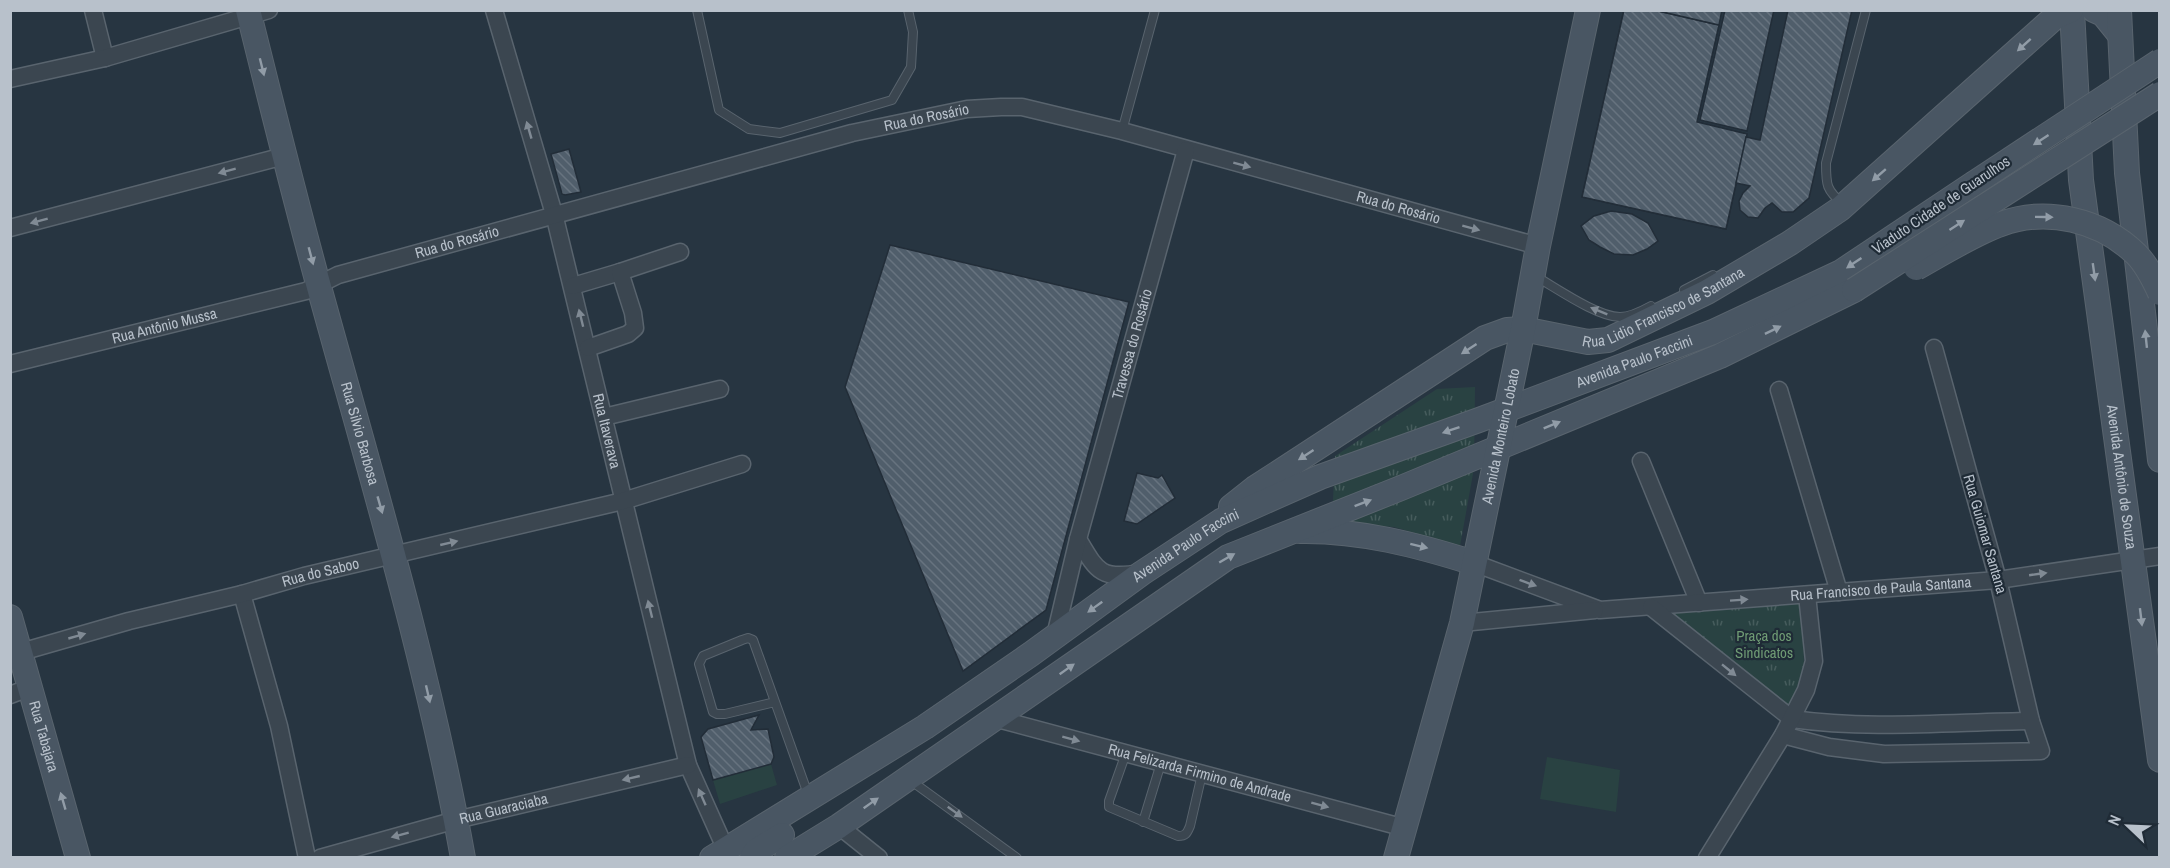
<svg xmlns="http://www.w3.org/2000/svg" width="2170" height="868" font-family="'Archivo Narrow',sans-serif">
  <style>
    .grass { fill: url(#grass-tufts) }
    .garden { fill: #294242 }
    .building { fill: url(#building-back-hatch); stroke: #222d38; stroke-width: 1.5; fill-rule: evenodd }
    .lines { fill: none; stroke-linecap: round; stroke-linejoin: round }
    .lane-casing { stroke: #59646e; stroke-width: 10 }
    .street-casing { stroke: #59646e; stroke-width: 19 }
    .secondary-casing { stroke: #59646e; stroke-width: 26 }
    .lane { stroke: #3b4650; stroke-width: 8 }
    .street { stroke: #3b4650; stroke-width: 16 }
    .secondary { stroke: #495663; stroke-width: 24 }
    .secondary-bridge-casing { stroke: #59646e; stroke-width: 26; stroke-linecap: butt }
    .secondary-bridge { stroke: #495663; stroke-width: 24 }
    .oneway { fill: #919ca7 }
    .oneway2 { fill: #808a94 }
    .labels { text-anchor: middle; stroke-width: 4.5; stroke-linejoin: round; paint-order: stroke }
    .street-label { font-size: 15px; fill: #b8c1cb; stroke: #1f2b36 }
    .park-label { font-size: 15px; fill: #6f9b74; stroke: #1f2b36 }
  </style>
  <defs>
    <pattern id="grass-tufts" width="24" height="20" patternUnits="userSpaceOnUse" patternTransform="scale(1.5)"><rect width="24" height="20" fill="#294242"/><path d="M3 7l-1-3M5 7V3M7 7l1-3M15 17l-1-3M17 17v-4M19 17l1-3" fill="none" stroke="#465c5c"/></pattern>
    <pattern id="building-back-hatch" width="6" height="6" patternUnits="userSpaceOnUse" patternTransform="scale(1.5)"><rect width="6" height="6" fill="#505e6b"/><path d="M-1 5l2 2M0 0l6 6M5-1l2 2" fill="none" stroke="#67737f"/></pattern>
  </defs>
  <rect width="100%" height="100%" fill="#273541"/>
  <g class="grass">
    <path d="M1475,387L1474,468L1460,546L1394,527L1332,523L1335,456L1437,389Z"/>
    <path d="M1803,603L1804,674L1785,713L1667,613Z"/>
  </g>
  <g class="garden">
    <path d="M1547,757L1620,770L1616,812L1540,799Z"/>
    <path d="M771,764L777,785L720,804L713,780Z"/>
  </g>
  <g class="building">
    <path d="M1624,10H1654L1719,25L1697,122L1747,134L1726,229L1582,197ZM1633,141L1654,145L1650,164L1629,159Z"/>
    <path d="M1624,10H1654L1719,25L1697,122L1747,134L1726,229L1582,197Z"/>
    <path d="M1654,10H1722L1719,25Z"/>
    <path d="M1725,10H1774L1747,131L1700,120Z"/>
    <path d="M1788,10H1852L1809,198L1793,212H1782L1772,203L1765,208L1758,218L1748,217L1740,210L1739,201L1743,193L1750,186L1736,183L1746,137L1760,140Z"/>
    <path d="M569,149L581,192L565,195L562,194L551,154Z"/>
    <path d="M1611,211L1632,214L1648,223L1658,241L1647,249L1633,255L1614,254L1600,247L1589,240L1581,226L1594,216Z"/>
    <path d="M890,245L1129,302L1046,610L963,671L845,387Z"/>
    <path d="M1137,473L1158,478L1162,475L1175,498L1137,524L1124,521Z"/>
    <path d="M759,715L751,730L768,729L774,757L771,764L713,780L701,737L708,729Z"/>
  </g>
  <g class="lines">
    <g class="lane-casing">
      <g id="lane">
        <path d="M697,10L719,110L749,129L780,133L892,100L911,67L913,32L908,10"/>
        <path d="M1122,131L1155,10"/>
        <path d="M1844,205C1826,190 1826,185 1826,163L1866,10"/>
        <path d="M1535,276C1555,287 1597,317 1620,317C1630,317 1642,311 1651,306"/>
        <path d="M1684,290L1713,275"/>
        <path d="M775,702L725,714H717L713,712L699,664L703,656L742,640L748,638L753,640L809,797"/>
        <path d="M1126,753L1109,801V807L1178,836C1186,836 1187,833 1190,826L1202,774"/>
        <path d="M910,780L1017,858"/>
        <path d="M1143,822L1161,763"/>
      </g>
    </g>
    <g class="street-casing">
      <g id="street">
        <path d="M93,10L105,58"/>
        <path id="s1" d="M494,10L554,214L688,765L726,850"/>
        <path d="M10,79L105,58L269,10"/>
        <path d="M10,228L284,156"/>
        <path d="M573,286L620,272"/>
        <path d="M588,348L628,334L635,328L633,313L620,272L680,252"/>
        <path id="s2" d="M10,364L306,291L338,275L852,133L967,109L1001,107H1022L1122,131L1538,246"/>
        <path d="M1779,390L1839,592"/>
        <path d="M604,417L720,389"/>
        <path d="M1641,461L1699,603"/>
        <path d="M1078,539C1097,571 1100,580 1140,573"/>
        <path id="s3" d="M1474,563L1600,610L1998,580L2160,556"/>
        <path d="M242,594L279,726L307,858"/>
        <path d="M1651,607L1792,719"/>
        <path d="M1462,623L1595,610"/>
        <path id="s4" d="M1055,636L1078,539L1186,150"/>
        <path id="s5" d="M21,652L129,621L242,594L304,576L623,501L742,464"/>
        <path d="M10,695L31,687"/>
        <path id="s6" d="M994,718L1405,828"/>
        <path d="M1792,719C1870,730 1952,722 2031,721"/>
        <path d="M1783,735L1829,747L1884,754L2041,751L2031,721L1998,580L1934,348"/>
        <path d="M839,826L879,858"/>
        <path id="s7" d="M320,858L456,820L688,765"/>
        <path d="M1707,858L1783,735L1806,690L1814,661L1807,595"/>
      </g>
    </g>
    <g class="secondary-casing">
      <g id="secondary">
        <path id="s8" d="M248,10C271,103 294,195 319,287C371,476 428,664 463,858"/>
        <path id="s9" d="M2072,10L2081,180L2160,760"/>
        <path d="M2094,10L2103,14L2120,35"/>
        <path d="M2119,10L2127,173L2160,460"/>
        <path id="s10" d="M1231,507L1255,488L1485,338L1507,330L1523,329L1588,342L1608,340L1707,292L1790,243L1840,209L2055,17L2071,10"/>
        <path d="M1300,531C1360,530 1417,545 1474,563"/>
        <path id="s11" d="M10,617L78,858"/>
        <path id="s12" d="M712,858L925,727L1031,654L1142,573L1221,521L1320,477L1479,420L1713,332L1841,272L1973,184"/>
        <path d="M752,858L756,851L782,835"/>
        <path d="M787,858L839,826L1228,557L1401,488L1720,356L1854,290"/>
        <path id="s13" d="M1396,858L1462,623L1523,329L1538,246L1588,10"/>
      </g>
    </g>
    <use href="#lane" class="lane"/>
    <use href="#street" class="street"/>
    <use href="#secondary" class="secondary"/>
    <g class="secondary-bridge-casing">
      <g id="secondary-bridge">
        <path d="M1973,184L2160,61"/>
        <path d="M1916,268C1941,254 1975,233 2001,224C2047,207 2101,220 2136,254C2147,265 2154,280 2160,293"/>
        <path d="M1854,290L2160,94"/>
      </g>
    </g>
    <use href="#secondary-bridge" class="secondary-bridge"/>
  </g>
  <defs><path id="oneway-solid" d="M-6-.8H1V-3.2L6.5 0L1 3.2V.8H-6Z" transform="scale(1.5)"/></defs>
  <g class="oneway">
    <use href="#oneway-solid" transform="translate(2024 45) rotate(138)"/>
    <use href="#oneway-solid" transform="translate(262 67) rotate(76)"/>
    <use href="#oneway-solid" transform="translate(2041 140) rotate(147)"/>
    <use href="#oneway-solid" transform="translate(1879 175) rotate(139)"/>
    <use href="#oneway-solid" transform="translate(2044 217) rotate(1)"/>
    <use href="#oneway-solid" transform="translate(1957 225) rotate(-33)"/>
    <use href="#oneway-solid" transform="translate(311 256) rotate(75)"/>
    <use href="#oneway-solid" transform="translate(1854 263) rotate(146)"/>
    <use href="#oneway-solid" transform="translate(2094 272) rotate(82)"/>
    <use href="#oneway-solid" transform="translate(1773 330) rotate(-26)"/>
    <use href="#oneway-solid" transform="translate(2146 339) rotate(-96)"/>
    <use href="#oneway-solid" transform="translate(1469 349) rotate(147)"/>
    <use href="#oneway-solid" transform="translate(1552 425) rotate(-22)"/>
    <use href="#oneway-solid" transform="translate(1451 430) rotate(161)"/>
    <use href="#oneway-solid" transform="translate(1306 455) rotate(147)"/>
    <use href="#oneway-solid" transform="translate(1363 503) rotate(-21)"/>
    <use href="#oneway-solid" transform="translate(380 505) rotate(74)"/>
    <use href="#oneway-solid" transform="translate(1419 546) rotate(14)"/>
    <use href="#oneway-solid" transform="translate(1227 558) rotate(-30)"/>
    <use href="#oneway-solid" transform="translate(1095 607) rotate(144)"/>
    <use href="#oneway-solid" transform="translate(2141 617) rotate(83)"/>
    <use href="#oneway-solid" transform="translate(1067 669) rotate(-35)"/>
    <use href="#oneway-solid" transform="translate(428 694) rotate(77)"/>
    <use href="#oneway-solid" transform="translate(63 801) rotate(-106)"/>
    <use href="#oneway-solid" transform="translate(871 803) rotate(-35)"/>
  </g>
  <g class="oneway2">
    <use href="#oneway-solid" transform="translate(529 130) rotate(-106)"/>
    <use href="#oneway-solid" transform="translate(1242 165) rotate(15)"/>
    <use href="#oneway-solid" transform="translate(227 171) rotate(165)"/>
    <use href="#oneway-solid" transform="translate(39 221) rotate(165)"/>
    <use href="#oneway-solid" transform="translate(1471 228) rotate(15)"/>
    <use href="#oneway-solid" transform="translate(1599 311) rotate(-158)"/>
    <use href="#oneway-solid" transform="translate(581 318) rotate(-104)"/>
    <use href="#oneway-solid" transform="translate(449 543) rotate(-13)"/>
    <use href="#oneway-solid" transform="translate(2038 574) rotate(-8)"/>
    <use href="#oneway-solid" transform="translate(1528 583) rotate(20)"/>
    <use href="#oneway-solid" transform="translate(1739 600) rotate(-4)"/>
    <use href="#oneway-solid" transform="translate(650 609) rotate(-104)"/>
    <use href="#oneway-solid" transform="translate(77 636) rotate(-16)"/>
    <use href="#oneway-solid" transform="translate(1729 670) rotate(39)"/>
    <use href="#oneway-solid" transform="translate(1071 739) rotate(15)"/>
    <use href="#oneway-solid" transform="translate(631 778) rotate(167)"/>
    <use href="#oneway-solid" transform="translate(702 797) rotate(-114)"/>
    <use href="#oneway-solid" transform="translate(1320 805) rotate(15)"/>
    <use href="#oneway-solid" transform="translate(955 812) rotate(36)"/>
    <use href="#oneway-solid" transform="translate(400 835) rotate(165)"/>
  </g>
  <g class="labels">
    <g class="street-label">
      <text dy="5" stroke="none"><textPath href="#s2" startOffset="950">Rua do Rosário</textPath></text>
      <text transform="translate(1941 205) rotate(-34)" y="5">Viaduto Cidade de Guarulhos</text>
      <text dy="5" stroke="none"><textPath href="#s2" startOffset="1436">Rua do Rosário</textPath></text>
      <text dy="5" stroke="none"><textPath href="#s2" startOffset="464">Rua do Rosário</textPath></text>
      <text dy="5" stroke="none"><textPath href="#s10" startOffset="494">Rua Lidio Francisco de Santana</textPath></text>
      <text dy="5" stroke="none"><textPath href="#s2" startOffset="159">Rua Antônio Mussa</textPath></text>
      <text dy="5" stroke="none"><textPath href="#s4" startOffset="302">Travessa do Rosário</textPath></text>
      <text dy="5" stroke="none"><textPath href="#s12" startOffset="1054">Avenida Paulo Faccini</textPath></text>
      <text dy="5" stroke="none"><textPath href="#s1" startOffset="436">Rua Itaverava</textPath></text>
      <text dy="5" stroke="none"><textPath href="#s8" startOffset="438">Rua Silvio Barbosa</textPath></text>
      <text dy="5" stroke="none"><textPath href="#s13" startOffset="435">Avenida Monteiro Lobato</textPath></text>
      <text dy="5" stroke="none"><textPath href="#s9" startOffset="470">Avenida Antônio de Souza</textPath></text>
      <text transform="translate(1985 534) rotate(74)" y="5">Rua Guiomar Santana</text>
      <text dy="5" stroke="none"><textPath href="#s12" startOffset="568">Avenida Paulo Faccini</textPath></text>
      <text dy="5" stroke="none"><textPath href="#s5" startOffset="310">Rua do Saboo</textPath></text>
      <text dy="5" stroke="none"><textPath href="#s3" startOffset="416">Rua Francisco de Paula Santana</textPath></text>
      <text dy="5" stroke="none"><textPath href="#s11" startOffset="124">Rua Tabajara</textPath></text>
      <text dy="5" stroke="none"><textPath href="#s6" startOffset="213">Rua Felizarda Firmino de Andrade</textPath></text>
      <text dy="5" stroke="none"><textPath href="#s7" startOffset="190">Rua Guaraciaba</textPath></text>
    </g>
    <g class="park-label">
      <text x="1764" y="641">Praça dos<tspan x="1764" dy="17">Sindicatos</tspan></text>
    </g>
  </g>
  <rect width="2170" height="868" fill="none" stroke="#b8c1cb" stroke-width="24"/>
  <g transform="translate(2128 826) rotate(293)" stroke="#1f2b36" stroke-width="4.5" paint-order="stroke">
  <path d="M0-4.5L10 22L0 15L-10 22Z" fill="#b8c1cb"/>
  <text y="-9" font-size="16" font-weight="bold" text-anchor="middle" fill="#b8c1cb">N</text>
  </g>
</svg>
